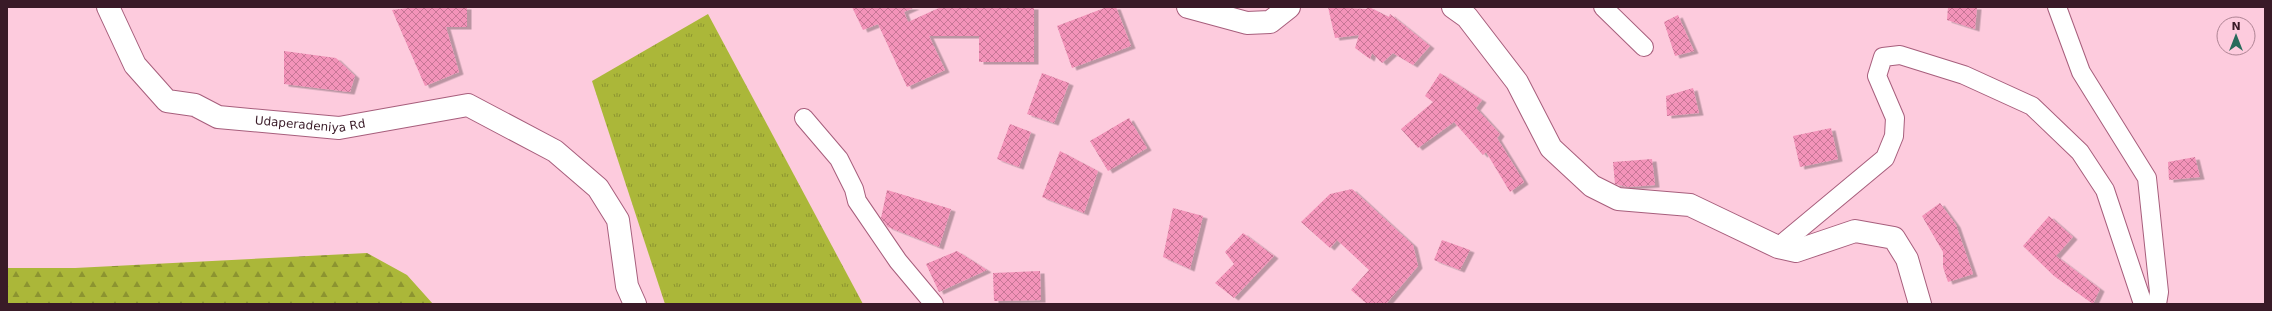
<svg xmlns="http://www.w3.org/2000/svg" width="2272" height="311" font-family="'DejaVu Sans',sans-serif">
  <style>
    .grass { fill: url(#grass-tufts) }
    .forest { fill: url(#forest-firs) }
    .building { fill: url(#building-cross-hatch); filter: url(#shadow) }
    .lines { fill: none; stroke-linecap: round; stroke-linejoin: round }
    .street-casing { stroke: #a75e7c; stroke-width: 20 }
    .secondary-casing { stroke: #a75e7c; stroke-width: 24 }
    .street { stroke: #fff; stroke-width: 18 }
    .secondary { stroke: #fff; stroke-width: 22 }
    .labels { text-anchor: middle; stroke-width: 3; stroke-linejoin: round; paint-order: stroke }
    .street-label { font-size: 12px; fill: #391a27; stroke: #fdcbdd }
  </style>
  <defs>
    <pattern id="grass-tufts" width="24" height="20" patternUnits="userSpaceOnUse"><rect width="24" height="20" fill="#abb739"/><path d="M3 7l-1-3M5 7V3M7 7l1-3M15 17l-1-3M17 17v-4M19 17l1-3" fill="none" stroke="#8c9430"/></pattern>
    <pattern id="forest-firs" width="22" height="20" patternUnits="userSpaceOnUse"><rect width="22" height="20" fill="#abb739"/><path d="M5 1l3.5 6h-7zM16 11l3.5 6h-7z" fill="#8c9430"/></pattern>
    <pattern id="building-cross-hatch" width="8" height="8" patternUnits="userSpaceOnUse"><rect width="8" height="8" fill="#f393b9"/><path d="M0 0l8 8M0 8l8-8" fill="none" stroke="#c67796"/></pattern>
    <filter id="shadow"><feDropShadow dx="4.5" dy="2.5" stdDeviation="0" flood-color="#0004"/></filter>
  </defs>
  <rect width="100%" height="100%" fill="#fdcbdd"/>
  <path class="grass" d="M708,14L863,304H665L592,81Z"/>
  <path class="forest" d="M367,253L407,275L433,304H7V268H75Z"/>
  <g class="building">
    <path d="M415,7H467V27H446L459,72L425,86L392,10Z"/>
    <path d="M852,7H915L904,12L908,22L941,7H1034V62H979V36H929L945,70L907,87L878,24L863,30Z"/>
    <path d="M1107,7H1116L1131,46L1072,68L1057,26Z"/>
    <path d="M1328,7L1366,9L1369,7L1389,17L1390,14L1430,46L1413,65L1393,53L1382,63L1372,53L1370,59L1355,48L1359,35L1335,38Z"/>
    <path d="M1948,7H1977L1975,29L1947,20Z"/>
    <path d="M1678,15L1694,51L1675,56L1664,22Z"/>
    <path d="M284,51L336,58L355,76L350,92L284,84Z"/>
    <path d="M1042,73L1069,83L1054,123L1027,114Z"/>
    <path d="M1440,73L1482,100L1476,108L1500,134L1497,138L1524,182L1510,192L1486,152L1483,155L1454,122L1418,148L1401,129L1433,102L1425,96Z"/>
    <path d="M1693,88L1699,113L1667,116L1666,96Z"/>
    <path d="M1129,118L1147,148L1108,171L1090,141Z"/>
    <path d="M1010,124L1031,132L1019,167L997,159Z"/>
    <path d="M1831,128L1838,159L1800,167L1793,136Z"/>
    <path d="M1060,151L1098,171L1084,213L1042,197Z"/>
    <path d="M2195,157L2200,177L2169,180L2168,162Z"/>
    <path d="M1652,159L1655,185L1628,187L1615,184L1613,162Z"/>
    <path d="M1352,189L1413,245L1418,266L1386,304H1367L1351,290L1369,270L1337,240L1330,248L1301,222L1330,194Z"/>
    <path d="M887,190L951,209L939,247L888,227L881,218Z"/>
    <path d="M1940,203L1956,225L1973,274L1948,282L1943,267V252L1922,216Z"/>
    <path d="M1173,208L1203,216L1190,269L1163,257Z"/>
    <path d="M2049,216L2073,237L2056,256L2100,289L2093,304L2054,276L2023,246Z"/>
    <path d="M1243,233L1274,256L1234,298L1215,283L1234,264L1225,252Z"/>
    <path d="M1442,240L1470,250L1460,270L1434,260Z"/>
    <path d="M957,251L987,270L939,292L926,264Z"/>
    <path d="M1040,271L1041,300L994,301L993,273Z"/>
  </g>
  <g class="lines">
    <g class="street-casing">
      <g id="street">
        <path d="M1603,7L1644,47"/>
        <path d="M2057,7L2081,72L2147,178L2159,292L2157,304"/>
        <path d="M804,118L839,159L854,189L857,201L898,261L934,304"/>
        <path d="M1778,247L1885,158L1894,136L1895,118L1877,76L1883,57L1900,55L1964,75L2032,106L2080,152L2105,190L2143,304"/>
      </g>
    </g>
    <g class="secondary-casing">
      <g id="secondary">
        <path id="s1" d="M108,7L135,65L167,101L195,105L218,117L339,128L468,105L555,151L598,188L618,220L627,286L635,304"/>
        <path d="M1188,7L1247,23L1270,22L1289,7"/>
        <path d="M1453,7L1467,17L1517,82L1551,148L1592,186L1618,199L1690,205L1778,247L1796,251L1855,231L1894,238L1907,259L1920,304"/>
      </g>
    </g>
    <use href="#street" class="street"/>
    <use href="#secondary" class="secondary"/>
  </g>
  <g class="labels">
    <g class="street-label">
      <text dy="4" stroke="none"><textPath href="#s1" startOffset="259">Udaperadeniya Rd</textPath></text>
    </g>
  </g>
  <rect width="2272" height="311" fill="none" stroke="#391a27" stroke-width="16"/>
  <g transform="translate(2236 36)"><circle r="19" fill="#fdcbdd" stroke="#af8494"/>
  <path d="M0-3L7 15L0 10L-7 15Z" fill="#286b5b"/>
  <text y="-6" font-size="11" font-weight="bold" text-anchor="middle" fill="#391a27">N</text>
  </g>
</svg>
